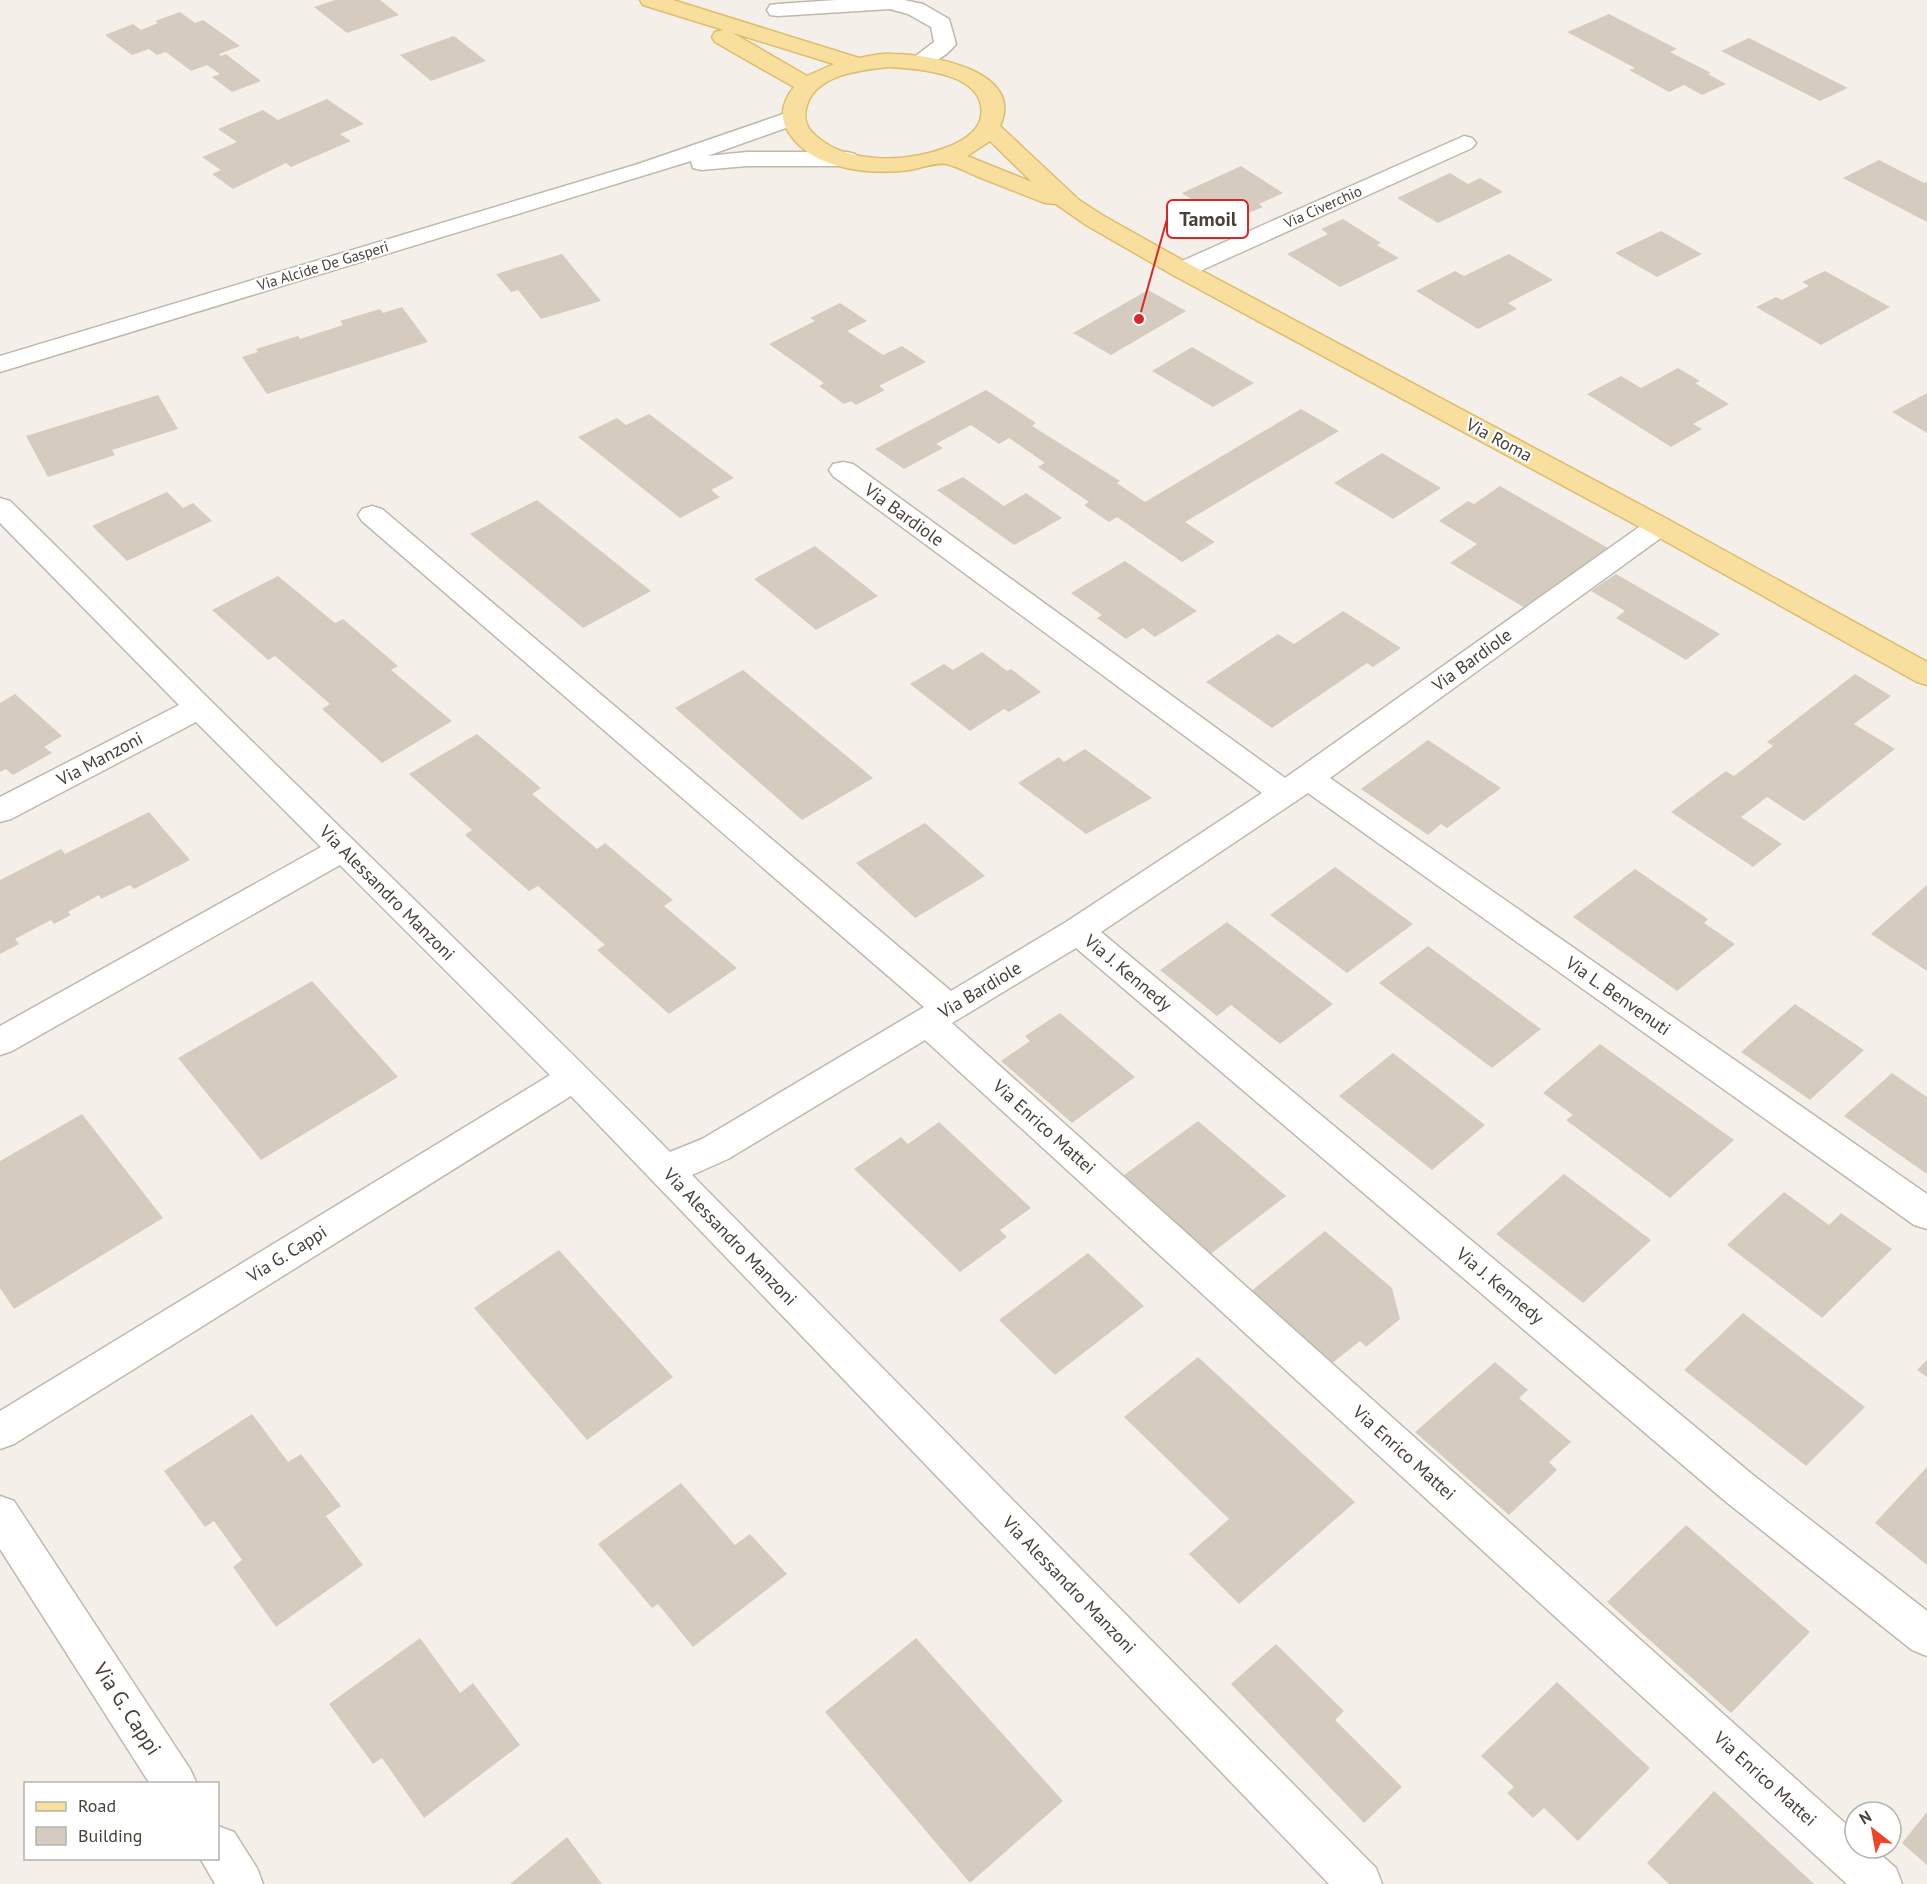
<svg xmlns="http://www.w3.org/2000/svg" width="1927" height="1884" font-family="'PT Sans',sans-serif">
  <style>
    .building { fill: #d5ccbf }
    .lines { fill: none; stroke-linecap: round; stroke-linejoin: round }
    .minor-casing { stroke: #bfb8ac; stroke-width: 3 }
    .major-casing { stroke: #ddbc6e; stroke-width: 3 }
    .minor { fill: #fff; fill-rule: evenodd }
    .major { fill: #f8df9d; fill-rule: evenodd }
    .labels { text-anchor: middle; stroke-width: 4.5; stroke-linejoin: round; paint-order: stroke }
    .far-street-label { font-size: 15px; fill: #474138; stroke: #fff }
    .street-label { font-size: 18px; fill: #474138; stroke: #fff }
    .near-street-label { font-size: 21px; fill: #474138; stroke: #fff }
    .leader { fill: none; stroke: #d62828; stroke-width: 2 }
    .callout-dot { fill: #d62828; stroke: #fff; stroke-width: 2 }
    .callout { fill: #fff; stroke: #d62828; stroke-width: 2 }
    .callout-label { font-size: 20px; text-anchor: middle; font-weight: bold; fill: #474138 }
  </style>
  <rect width="100%" height="100%" fill="#f4f0e9"/>
  <g class="building">
    <path d="M335,0H380L399,15L347,33L314,7Z"/>
    <path d="M180,12L195,23L203,20L240,46L219,54L221,56L226,54L261,81L232,92L212,77L220,74L207,65L191,71L166,52L157,55L149,49L132,55L105,35L133,24L141,30L158,23L155,21Z"/>
    <path d="M1609,14L1677,49L1670,52L1711,73L1708,74L1726,84L1702,95L1684,85L1669,92L1629,70L1635,68L1567,32Z"/>
    <path d="M454,36L486,61L431,81L400,55Z"/>
    <path d="M1749,38L1848,88L1820,101L1721,51Z"/>
    <path d="M327,99L364,124L340,134L351,141L291,167L286,163L233,189L212,174L221,170L202,157L237,142L218,129L263,110L278,120Z"/>
    <path d="M1879,160L1924,183L1927,181V222L1843,178Z"/>
    <path d="M1241,166L1283,193L1259,204L1263,207L1246,214L1223,199L1205,208L1182,193Z"/>
    <path d="M1450,173L1468,184L1480,178L1503,192L1438,223L1397,198Z"/>
    <path d="M1343,219L1381,243L1377,245L1399,258L1340,287L1287,254L1328,234L1321,229Z"/>
    <path d="M1661,231L1702,254L1657,277L1615,253Z"/>
    <path d="M562,254L601,301L541,319L518,290L511,292L496,274Z"/>
    <path d="M1509,254L1553,280L1508,303L1517,309L1478,329L1416,291L1455,271L1464,276Z"/>
    <path d="M1825,271L1890,307L1821,345L1756,307L1776,297L1782,300L1809,286L1802,282Z"/>
    <path d="M1148,290L1186,311L1111,355L1073,333Z"/>
    <path d="M840,303L867,321L847,331L883,355L902,346L926,362L879,386L885,390L856,405L851,401L844,404L819,386L824,383L769,344L815,321L810,318Z"/>
    <path d="M402,307L428,342L267,394L242,357L258,352L256,349L298,336L300,339L343,325L340,321L380,309L383,313Z"/>
    <path d="M1192,347L1254,383L1213,407L1152,371Z"/>
    <path d="M1678,368L1700,381L1695,383L1729,404L1693,424L1702,429L1671,447L1587,394L1621,376L1641,388Z"/>
    <path d="M986,390L1036,423L1032,426L1120,481L1117,483L1145,502L1301,409L1339,431L1185,522L1215,542L1182,562L1117,517L1109,522L1084,505L1089,502L1038,467L1045,463L1009,438L999,444L971,425L936,444L943,448L904,469L875,449Z"/>
    <path d="M1927,393V433L1892,412Z"/>
    <path d="M158,395L178,429L112,450L115,455L48,477L26,436Z"/>
    <path d="M649,414L734,478L711,490L720,497L680,518L578,437L617,418L626,425Z"/>
    <path d="M1382,453L1441,488L1393,519L1334,483Z"/>
    <path d="M963,477L1004,506L1026,493L1062,518L1014,545L937,490Z"/>
    <path d="M1500,486L1608,548L1525,608L1450,563L1477,544L1439,521L1468,501L1474,504Z"/>
    <path d="M167,492L183,508L193,503L212,521L127,561L92,526Z"/>
    <path d="M537,500L651,591L583,628L470,534Z"/>
    <path d="M815,546L878,596L816,630L754,579Z"/>
    <path d="M1125,561L1197,611L1155,637L1143,628L1126,639L1097,618L1102,615L1071,593Z"/>
    <path d="M1616,574L1720,634L1686,660L1616,618L1625,611L1591,591Z"/>
    <path d="M278,576L335,623L343,619L398,666L391,670L452,721L382,763L322,709L330,704L275,656L268,660L212,610Z"/>
    <path d="M1343,611L1401,648L1373,667L1367,663L1272,728L1206,682L1278,634L1294,644Z"/>
    <path d="M982,652L1007,671L1011,669L1041,692L1009,712L1004,709L970,731L910,684L944,664L953,670Z"/>
    <path d="M743,670L873,778L802,820L675,708Z"/>
    <path d="M1855,674L1891,696L1854,724L1895,749L1804,821L1767,797L1741,817L1782,844L1753,867L1671,812L1726,771L1734,776L1773,746L1767,742Z"/>
    <path d="M15,694L62,736L44,747L52,753L13,775L6,769L0,772V703Z"/>
    <path d="M477,734L541,788L532,794L597,849L605,843L673,900L664,906L737,968L669,1014L597,950L605,945L538,886L529,891L465,835L472,830L409,774Z"/>
    <path d="M1428,740L1501,788L1447,828L1441,824L1428,835L1361,789Z"/>
    <path d="M1085,749L1152,798L1086,834L1018,783L1059,757L1064,762Z"/>
    <path d="M149,812L190,860L134,889L130,885L101,899L99,895L68,912L71,915L54,924L51,920L15,939L19,944L0,954V880L61,849L65,854Z"/>
    <path d="M925,823L985,876L915,918L856,863Z"/>
    <path d="M1335,867L1413,924L1347,973L1270,915Z"/>
    <path d="M1635,869L1708,919L1704,923L1735,944L1677,991L1573,917Z"/>
    <path d="M1927,885V971L1871,934Z"/>
    <path d="M1227,922L1333,1004L1280,1044L1231,1005L1217,1016L1160,970Z"/>
    <path d="M1428,946L1541,1029L1492,1068L1379,983Z"/>
    <path d="M312,981L398,1077L261,1160L178,1058Z"/>
    <path d="M1795,1004L1864,1050L1810,1100L1741,1052Z"/>
    <path d="M1060,1013L1135,1077L1072,1123L1001,1061L1030,1041L1025,1036Z"/>
    <path d="M1600,1044L1734,1140L1670,1198L1566,1120L1573,1115L1543,1093Z"/>
    <path d="M1393,1053L1485,1125L1432,1170L1339,1096Z"/>
    <path d="M1892,1073L1927,1097V1174L1844,1116Z"/>
    <path d="M82,1114L163,1218L14,1309L0,1288V1161Z"/>
    <path d="M1198,1121L1286,1196L1208,1256L1120,1178Z"/>
    <path d="M939,1122L1031,1208L1000,1230L1007,1237L960,1272L854,1169L901,1137L908,1144Z"/>
    <path d="M1564,1174L1651,1240L1583,1303L1496,1234Z"/>
    <path d="M1784,1192L1829,1225L1841,1213L1892,1249L1822,1318L1727,1245Z"/>
    <path d="M1325,1231L1392,1288L1400,1319L1366,1347L1360,1341L1331,1364L1250,1292Z"/>
    <path d="M559,1250L673,1377L587,1440L474,1308Z"/>
    <path d="M1088,1253L1144,1306L1055,1375L999,1320Z"/>
    <path d="M1743,1313L1865,1407L1806,1466L1684,1370Z"/>
    <path d="M1198,1357L1355,1502L1239,1604L1189,1554L1229,1519L1124,1417Z"/>
    <path d="M1927,1360V1377L1917,1370Z"/>
    <path d="M1495,1362L1528,1390L1519,1398L1571,1442L1549,1462L1557,1470L1509,1515L1415,1432Z"/>
    <path d="M252,1414L288,1462L301,1454L341,1506L326,1516L363,1565L276,1627L233,1567L242,1560L214,1521L205,1527L164,1471Z"/>
    <path d="M1927,1467V1565L1875,1523Z"/>
    <path d="M681,1483L735,1545L750,1534L787,1574L693,1647L658,1604L652,1608L598,1544Z"/>
    <path d="M1686,1525L1810,1632L1731,1713L1607,1602Z"/>
    <path d="M420,1638L460,1693L473,1683L520,1745L424,1818L382,1758L373,1764L329,1704Z"/>
    <path d="M916,1638L1063,1801L970,1883L825,1712Z"/>
    <path d="M1276,1644L1344,1711L1335,1720L1402,1787L1364,1823L1231,1684Z"/>
    <path d="M1557,1682L1650,1768L1578,1841L1544,1808L1533,1818L1507,1793L1514,1787L1481,1756Z"/>
    <path d="M1714,1791L1814,1884H1669L1647,1863Z"/>
    <path d="M1927,1812V1865L1902,1843Z"/>
    <path d="M567,1837L602,1884H510Z"/>
  </g>
  <g class="lines">
    <g class="minor-casing">
      <g id="minor">
        <path d="M836,0H904L923,4L949,19L956,44C947,56 927,69 912,66L909,61L934,42L931,27L908,14L890,9L778,16L770,15L767,10L770,5L778,4Z"/>
        <path d="M792,111L800,113L803,118L800,123L707,156L747,152H847L855,154L859,159L855,164L847,166H747L701,170L693,168L691,161L0,372V356L638,164Z"/>
        <path d="M1464,136L1472,138L1476,143L1472,148L1191,275L1182,277L1173,275L1170,270L1173,265Z"/>
        <path d="M843,462L853,464L1285,778L1649,520L1659,517L1669,520L1673,526L1669,532L1330,778L1927,1194V1229L1914,1225L1308,793L1101,932L1753,1475L1927,1611V1656L1912,1650L1725,1501L1076,948L952,1023L1855,1832V1848H1873L1896,1868L1902,1884H1847L925,1040L728,1159L692,1175L1376,1868L1382,1884H1329L571,1096L14,1444L0,1449V1411L550,1075L340,865L12,1051L0,1055V1026L321,847L196,722L11,819L0,822V797L179,705L0,523V498L10,501C78,567 144,635 211,701C364,852 520,1000 670,1152L702,1139L924,1007L362,521L358,515L362,509L372,506L382,509L951,991L1066,922L1262,793L833,476L829,470L833,464Z"/>
        <path d="M0,1496L14,1501L190,1769L197,1784H150L0,1549Z"/>
        <path d="M218,1826L234,1832L257,1868L263,1884H215L200,1858H218Z"/>
      </g>
    </g>
    <g class="major-casing">
      <path id="major" d="M640,0H673L859,58C870,56 881,53 892,54C928,54 1026,70 1000,126L1079,200L1102,215L1191,265L1669,520L1927,662V685L1917,682L1649,532L1173,275L1086,225L1056,204L1045,203C1022,194 999,185 976,176C967,172 956,166 946,164C937,162 921,168 910,170C870,175 813,170 789,133C778,117 783,101 794,87L715,42L712,37L715,32L723,30L731,32L807,76L834,64L643,5ZM889,67C920,69 988,73 981,117C978,133 959,143 945,148C906,163 841,165 811,131C805,124 804,114 807,105C817,74 861,70 889,67ZM990,141L1032,182L967,156Z"/>
    </g>
    <use href="#minor" class="minor"/>
    <use href="#major" class="major"/>
  </g>
  <g class="labels">
    <g class="far-street-label">
      <text transform="translate(1323 207) rotate(-24)" y="5">Via Civerchio</text>
      <text transform="translate(323 266) rotate(-17)" y="5">Via Alcide De Gasperi</text>
    </g>
    <g class="street-label">
      <text transform="translate(1499 440) rotate(28)" y="6">Via Roma</text>
      <text transform="translate(904 515) rotate(36)" y="6">Via Bardiole</text>
      <text transform="translate(1472 660) rotate(-36)" y="6">Via Bardiole</text>
      <text transform="translate(100 759) rotate(-28)" y="6">Via Manzoni</text>
      <text transform="translate(387 893) rotate(45)" y="6">Via Alessandro Manzoni</text>
      <text transform="translate(1128 973) rotate(40)" y="6">Via J. Kennedy</text>
      <text transform="translate(980 990) rotate(-31)" y="6">Via Bardiole</text>
      <text transform="translate(1618 996) rotate(35)" y="6">Via L. Benvenuti</text>
      <text transform="translate(1044 1127) rotate(42)" y="6">Via Enrico Mattei</text>
      <text transform="translate(730 1237) rotate(46)" y="6">Via Alessandro Manzoni</text>
      <text transform="translate(287 1254) rotate(-32)" y="6">Via G. Cappi</text>
      <text transform="translate(1500 1286) rotate(40)" y="6">Via J. Kennedy</text>
      <text transform="translate(1404 1453) rotate(42)" y="6">Via Enrico Mattei</text>
      <text transform="translate(1069 1585) rotate(46)" y="6">Via Alessandro Manzoni</text>
      <text transform="translate(1765 1779) rotate(42)" y="6">Via Enrico Mattei</text>
    </g>
    <g class="near-street-label">
      <text transform="translate(127 1709) rotate(57)" y="7">Via G. Cappi</text>
    </g>
  </g>
  <path class="leader" d="M1139 319L1167 219"/>
  <circle class="callout-dot" cx="1139" cy="319" r="6"/>
  <rect class="callout" x="1167" y="200" width="81" height="38" rx="6"/>
  <g class="callout-label">
    <text x="1208" y="226">Tamoil</text>
  </g>
  <rect x="24" y="1782" width="195" height="78" fill="#ffffff" stroke="#b5b3af" stroke-width="1.5"/>
  <rect x="36" y="1802" width="30" height="9" fill="#f8df9d" stroke="#b5b3af" stroke-width="1.5"/>
  <text x="78" y="1812" font-size="18" fill="#474138">Road</text>
  <rect x="36" y="1827" width="30" height="18" fill="#d5ccbf" stroke="#b5b3af" stroke-width="1.5"/>
  <text x="78" y="1842" font-size="18" fill="#474138">Building</text>
  <g transform="translate(1873 1830) rotate(329)"><circle r="28" fill="#ffffff" stroke="#b5b3af" stroke-width="1.5"/>
  <path d="M0-4.5L10 22L0 15L-10 22Z" fill="#ed4526"/>
  <text y="-9" font-size="16" font-weight="bold" text-anchor="middle" fill="#474138">N</text>
  </g>
</svg>
